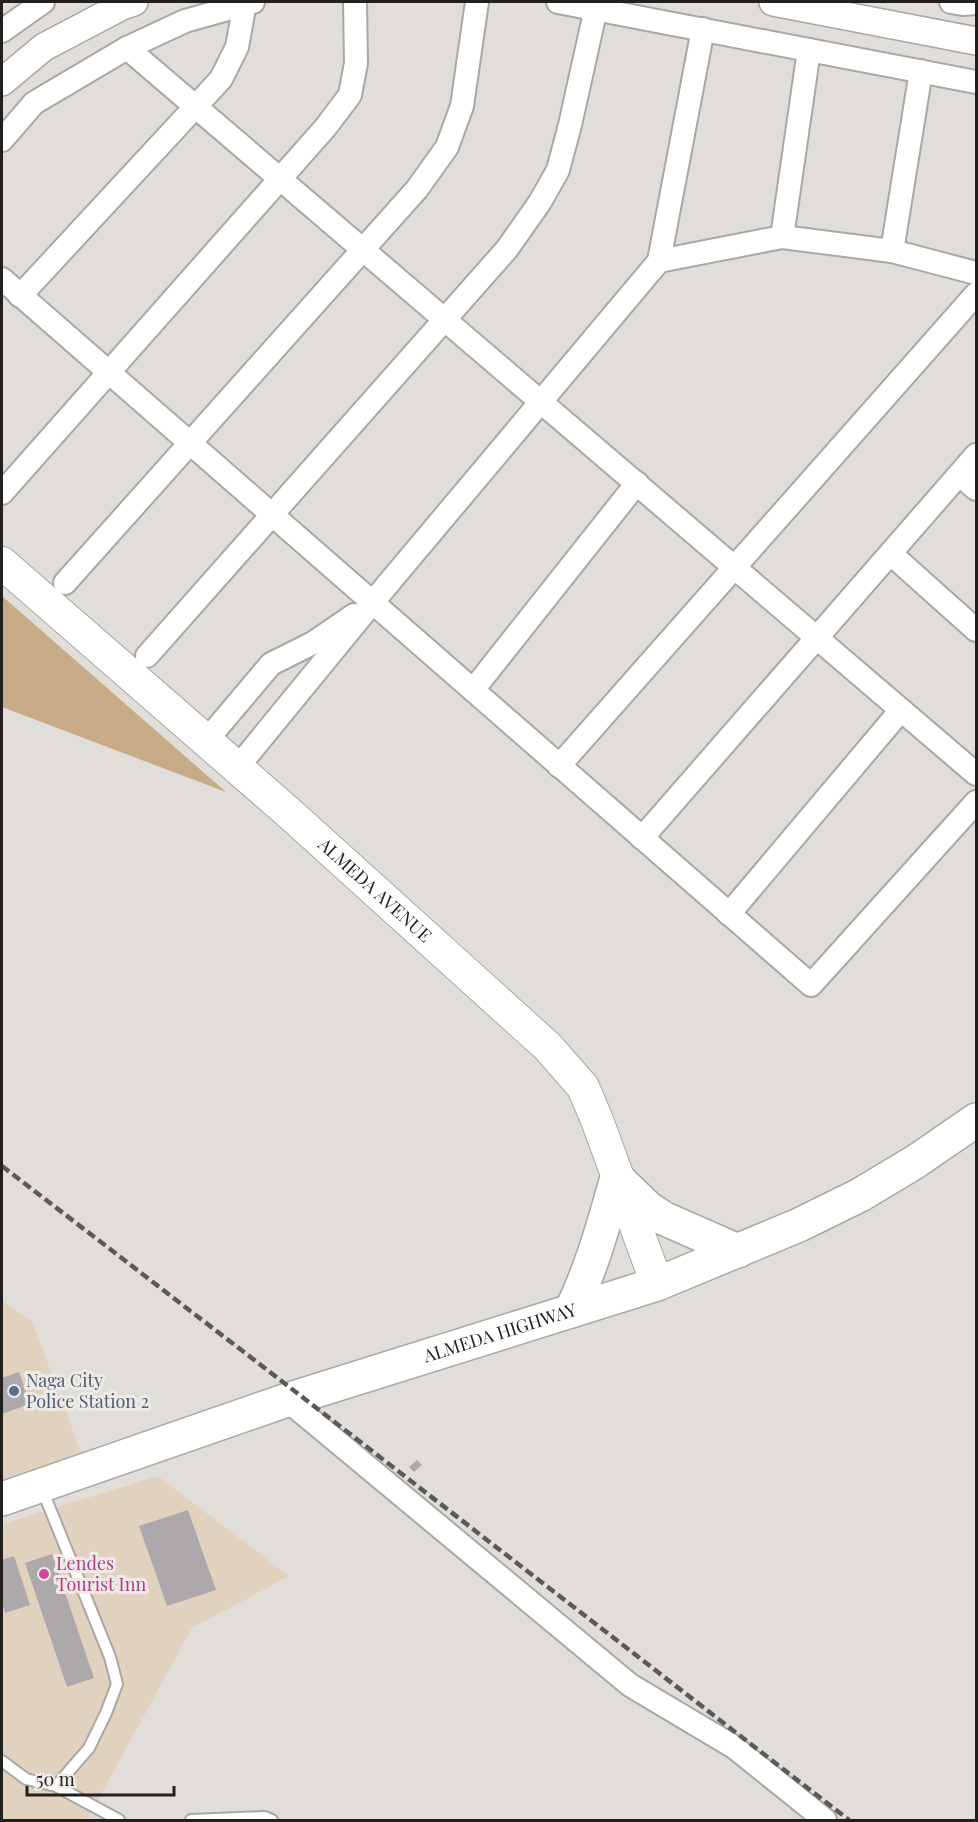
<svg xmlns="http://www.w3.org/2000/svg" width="978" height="1822" font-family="'Playfair Display',serif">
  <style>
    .commercial { fill: #e0d2bf }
    .green { fill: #c7ab86 }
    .building { fill: #aca8ab }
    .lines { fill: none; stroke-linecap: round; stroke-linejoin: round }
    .service-casing { stroke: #aaa7a4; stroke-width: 14 }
    .minor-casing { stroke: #aaa7a4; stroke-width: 26 }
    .tertiary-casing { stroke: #aaa7a4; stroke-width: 30 }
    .secondary-casing { stroke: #aaa7a4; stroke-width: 34 }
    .trunk-casing { stroke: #aaa7a4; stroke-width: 36 }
    .service { stroke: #fff; stroke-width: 10 }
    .minor { stroke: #fff; stroke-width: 22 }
    .tertiary { stroke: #fff; stroke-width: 27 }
    .secondary { stroke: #fff; stroke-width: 32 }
    .trunk { stroke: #fff; stroke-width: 33 }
    .rail { stroke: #5c5a58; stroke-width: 4.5; stroke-dasharray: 9 4.5; stroke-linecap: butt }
    .service-dot { fill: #5c6f8a; stroke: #eeebe7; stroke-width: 2 }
    .hotel-dot { fill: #d1479c; stroke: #eeebe7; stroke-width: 2 }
    .labels { text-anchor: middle; stroke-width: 6; stroke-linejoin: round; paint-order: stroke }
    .street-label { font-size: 18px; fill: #21201f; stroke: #eeebe7 }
    .service-label { font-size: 18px; fill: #4e5e75; stroke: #eeebe7; text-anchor: start }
    .hotel-label { font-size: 18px; fill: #b23c85; stroke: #eeebe7; text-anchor: start }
  </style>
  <rect width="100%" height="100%" fill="#e1deda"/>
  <g class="commercial">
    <path d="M2,1301L32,1321L82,1455L2,1482Z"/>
    <path d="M158,1476L289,1576L192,1628L87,1820H2V1524Z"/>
  </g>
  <path class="green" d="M2,596L226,792L2,707Z"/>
  <g class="building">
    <path d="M19,1372L30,1404L2,1414V1378Z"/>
    <path d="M417,1460L422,1465L414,1472L409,1467Z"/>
    <path d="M188,1510L216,1590L167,1606L139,1526Z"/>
    <path d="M52,1554L94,1678L67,1687L25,1563Z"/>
    <path d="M14,1556L30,1605L5,1613L2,1602V1560Z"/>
  </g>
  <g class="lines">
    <g class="service-casing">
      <g id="service">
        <path d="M42,1489L110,1657L117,1684L106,1713L89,1748L56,1786"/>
        <path d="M2,1761L26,1779L56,1786L119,1820"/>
        <path d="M191,1820L265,1817L272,1820"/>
      </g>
    </g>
    <g class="minor-casing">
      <g id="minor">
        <path d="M558,2L976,82"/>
        <path d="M951,2L963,4L976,3"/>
        <path d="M2,31L43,2"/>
        <path d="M127,48L976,774"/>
        <path d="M2,140L34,103L127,48L185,21L253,2"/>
        <path d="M782,237L809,50"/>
        <path d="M892,251L921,71"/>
        <path d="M659,261L782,237L892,251L976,273"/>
        <path d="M2,279L811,985L976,802"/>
        <path d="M20,296L221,79L237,47L245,3"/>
        <path d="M960,475L976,489"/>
        <path d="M2,493L325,128L350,95L356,63L355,2"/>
        <path d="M891,554L976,630"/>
        <path d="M65,583L417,189L447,147L462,106L477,2"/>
        <path d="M147,656L507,249L540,202L558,170L570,125L596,8"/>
        <path d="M473,690L637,483"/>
        <path d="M206,741L271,664L313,643L354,615"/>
        <path d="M559,766L976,294"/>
        <path d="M237,768L372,603L659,261L703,29"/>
        <path d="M642,838L976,455"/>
        <path d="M729,914L901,710"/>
        <path d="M287,1400L630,1685L734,1747L825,1820"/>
      </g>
    </g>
    <g class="tertiary-casing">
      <g id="tertiary">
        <path d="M773,2L976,41"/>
        <path d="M2,82L44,47L122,6L134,2"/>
      </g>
    </g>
    <g class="secondary-casing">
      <g id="secondary">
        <path id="s1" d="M2,563L288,812L548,1047L583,1087L597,1120L657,1284"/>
      </g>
    </g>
    <g class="trunk-casing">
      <g id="trunk">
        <path d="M571,1311C592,1268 604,1223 617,1178L648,1208L663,1218L738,1251"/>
        <path id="s2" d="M2,1499L287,1400L657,1284L799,1225L860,1195L915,1162L976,1120"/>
      </g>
    </g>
    <use href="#service" class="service"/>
    <use href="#minor" class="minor"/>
    <use href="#tertiary" class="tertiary"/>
    <use href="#secondary" class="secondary"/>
    <use href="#trunk" class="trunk"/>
    <path class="rail" d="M2,1166L301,1396L849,1820"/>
  </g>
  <circle class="service-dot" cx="14" cy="1391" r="6"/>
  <circle class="hotel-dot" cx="44" cy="1574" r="6"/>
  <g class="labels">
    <g class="street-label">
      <text dy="6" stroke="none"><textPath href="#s1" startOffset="496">ALMEDA AVENUE</textPath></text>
      <text dy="6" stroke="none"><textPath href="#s2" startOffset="525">ALMEDA HIGHWAY</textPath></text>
    </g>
    <g class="service-label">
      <text x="26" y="1387">Naga City<tspan x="26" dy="21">Police Station 2</tspan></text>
    </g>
    <g class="hotel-label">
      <text x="56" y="1570">Lendes<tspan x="56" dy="21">Tourist Inn</tspan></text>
    </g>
  </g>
  <rect width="978" height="1822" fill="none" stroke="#21201f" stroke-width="6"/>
  <path d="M27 1786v9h147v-9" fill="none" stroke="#21201f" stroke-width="3"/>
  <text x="36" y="1786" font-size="18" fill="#21201f" stroke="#eeebe7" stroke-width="4.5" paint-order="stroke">50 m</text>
</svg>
